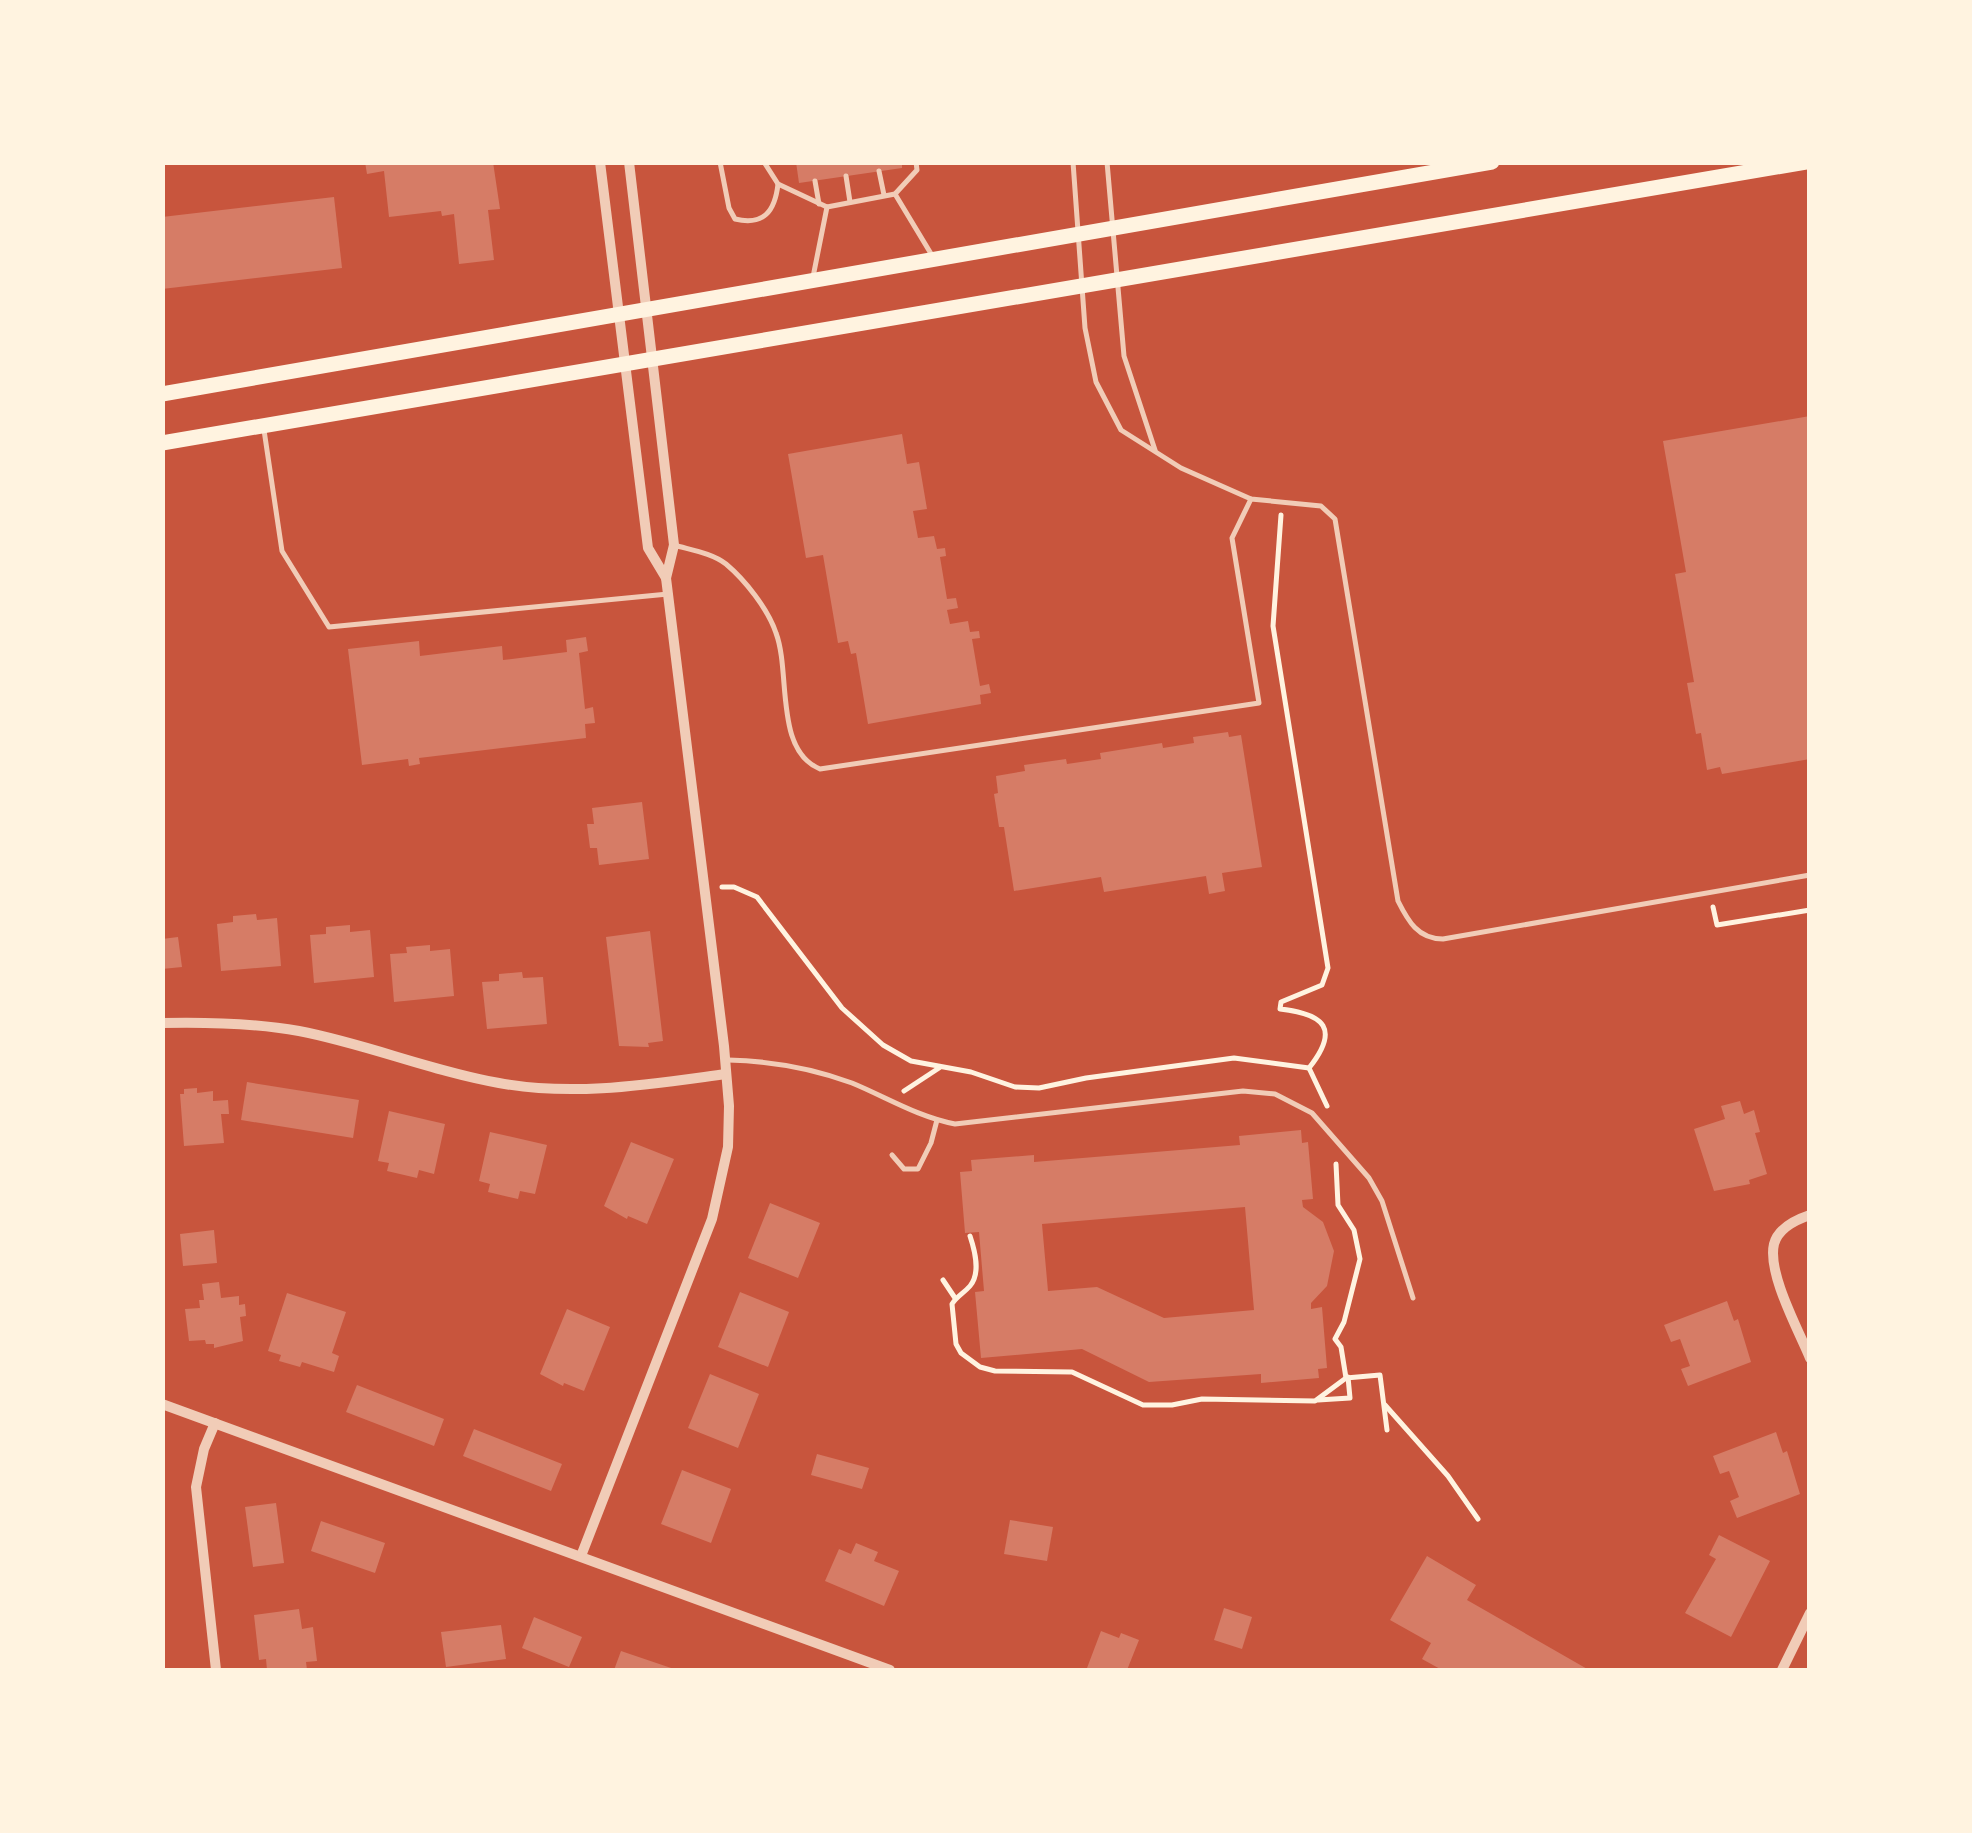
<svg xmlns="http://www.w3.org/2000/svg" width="1972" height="1833" font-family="'Noto Sans',sans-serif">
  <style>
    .building { fill: #d67c66; fill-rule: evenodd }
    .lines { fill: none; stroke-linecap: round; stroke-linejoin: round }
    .path { stroke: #fff3e0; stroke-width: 5 }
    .service { stroke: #f1ccb7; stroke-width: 5 }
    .minor { stroke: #f1ccb7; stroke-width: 10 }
    .secondary { stroke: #fff3e0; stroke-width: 15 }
  </style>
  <rect width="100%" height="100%" fill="#c8553d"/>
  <g class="building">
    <path d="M365,162H493L500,209L488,210L494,260L459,264L454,214L442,216L441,211L389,217L384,171L367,174Z"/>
    <path d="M796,162H902V168L799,183Z"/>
    <path d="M334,197L342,268L162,289V217Z"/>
    <path d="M1810,416V759L1722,774L1720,767L1707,770L1701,733L1696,734L1687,683L1694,682L1675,574L1686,572L1663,441Z"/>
    <path d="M902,434L907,464L919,462L927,509L913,511L918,538L934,536L937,549L945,548L946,556L940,557L947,599L956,598L958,608L947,610L950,624L968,621L970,632L979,631L980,638L972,639L980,686L989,684L991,693L980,695L981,704L868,724L856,653L851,654L848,641L838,643L823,555L806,558L788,454Z"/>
    <path d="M586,637L588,651L579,653L585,709L593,707L595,723L585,724L586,738L419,758L420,764L409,766L408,759L362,765L348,649L419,641L420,656L502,646L503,660L567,652L566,640Z"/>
    <path d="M1228,732L1229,737L1241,735L1262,867L1222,873L1225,891L1209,894L1206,876L1104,892L1101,877L1014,891L1004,827H999L994,794L998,793L996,776L1025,771L1024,765L1066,759L1067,764L1101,759L1100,753L1162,743L1163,748L1194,743L1193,737Z"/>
    <path d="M642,802L649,859L599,865L597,848H590L587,824H594L592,808Z"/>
    <path d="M256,914L257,920L277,918L281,966L221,971L217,924L233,922V916Z"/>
    <path d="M350,925V932L370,930L374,977L314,983L310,935L326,934V927Z"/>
    <path d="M650,931L663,1041L648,1043L649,1047L619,1046L606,937Z"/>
    <path d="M178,937L182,967L162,969V939Z"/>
    <path d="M430,945V951L450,949L454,996L394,1002L390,954L407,953L406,947Z"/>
    <path d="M522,972L523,978L543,977L547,1024L487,1029L482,982L499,981V974Z"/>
    <path d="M247,1082L359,1100L353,1138L241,1120Z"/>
    <path d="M197,1088V1093L213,1091V1101L228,1100L229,1114H221L224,1143L184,1146L180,1094H184V1089Z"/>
    <path d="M1740,1101L1744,1114L1754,1110L1760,1132L1755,1133L1767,1174L1749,1180L1750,1184L1714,1191L1694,1129L1725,1119L1721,1106Z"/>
    <path d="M389,1111L445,1124L434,1174L419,1170L417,1178L387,1171L389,1163L378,1161Z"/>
    <path d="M1301,1130L1302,1143L1308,1142L1313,1199L1302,1200L1303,1207L1323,1222L1334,1251L1327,1286L1311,1303V1309L1322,1307L1327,1368L1318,1369L1319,1378L1261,1383V1374L1149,1382L1082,1349L981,1358L975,1292L984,1291L979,1232L965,1233L960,1172L972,1171L971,1160L1034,1155V1162L1240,1145L1239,1136ZM1245,1207L1254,1310L1164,1318L1097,1287L1048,1291L1042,1224Z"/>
    <path d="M490,1132L547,1145L535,1194L520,1191L518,1199L488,1192L490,1184L479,1181Z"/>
    <path d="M631,1142L674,1159L647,1224L628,1216L627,1219L604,1206Z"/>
    <path d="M770,1203L820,1223L798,1278L748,1258Z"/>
    <path d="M214,1230L217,1263L183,1266L180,1234Z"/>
    <path d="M219,1282L221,1298L239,1296V1305L245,1304L246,1316L240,1317L243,1341L214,1348V1344H206L205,1340L189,1341L185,1309L200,1308L199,1300H204L202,1284Z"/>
    <path d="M740,1292L789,1312L768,1367L718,1347Z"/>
    <path d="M287,1293L346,1312L332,1353L339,1356L334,1372L302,1362L300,1367L279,1361L281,1355L268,1351Z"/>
    <path d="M1727,1301L1734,1321L1738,1319L1751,1362L1688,1386L1681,1369L1690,1366L1680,1339L1671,1342L1664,1325Z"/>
    <path d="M567,1309L610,1327L584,1391L564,1383L563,1386L540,1374Z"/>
    <path d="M710,1374L759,1394L738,1448L688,1428Z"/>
    <path d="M357,1385L444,1419L434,1446L346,1412Z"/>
    <path d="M474,1429L562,1464L551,1491L463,1456Z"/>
    <path d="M1776,1432L1783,1453L1787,1451L1800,1494L1737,1518L1730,1501L1739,1497L1729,1471L1720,1474L1713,1456Z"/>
    <path d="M817,1454L869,1468L862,1489L811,1475Z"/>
    <path d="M682,1470L731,1489L711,1543L661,1524Z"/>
    <path d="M276,1503L284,1563L253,1567L245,1507Z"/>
    <path d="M1010,1520L1053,1527L1047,1561L1004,1554Z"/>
    <path d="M321,1521L385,1543L375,1573L311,1551Z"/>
    <path d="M1719,1535L1770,1561L1731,1637L1685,1613L1716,1559L1709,1555Z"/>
    <path d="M856,1543L878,1552L874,1561L899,1571L884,1606L825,1581L839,1549L851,1554Z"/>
    <path d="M1427,1556L1476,1585L1467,1600L1589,1670H1442L1422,1659L1431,1643L1390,1620Z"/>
    <path d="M1224,1608L1252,1617L1242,1649L1214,1640Z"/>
    <path d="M299,1609L302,1629L313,1627L317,1661L306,1662L307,1670H267L266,1659L259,1660L254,1615Z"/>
    <path d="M534,1617L582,1637L569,1667L522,1648Z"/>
    <path d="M501,1625L506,1659L446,1667L441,1632Z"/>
    <path d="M1101,1631L1119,1638L1121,1633L1139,1640L1127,1670L1087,1668Z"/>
    <path d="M621,1651L677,1670H614Z"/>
  </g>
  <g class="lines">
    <g class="path">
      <path d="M722,887H734L757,897L842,1008L883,1045L911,1061L971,1072L1015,1087L1039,1088L1086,1078L1234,1058L1309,1068C1340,1029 1325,1014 1280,1009L1281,1002L1322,985L1328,968L1273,626L1281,515"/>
      <path d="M1713,907L1717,925L1810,910"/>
      <path d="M1309,1068L1327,1106"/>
      <path d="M904,1091L939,1068"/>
      <path d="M1336,1164L1338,1205L1354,1230L1360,1259L1344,1322L1335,1339L1341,1347L1346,1378"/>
      <path d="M970,1236C975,1251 981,1273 970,1286C964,1293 957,1296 952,1304L956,1344L961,1353L980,1367L995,1371L1072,1372L1143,1405H1172L1202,1399L1315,1401L1346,1378L1380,1375L1387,1430"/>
      <path d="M943,1280L955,1298"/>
      <path d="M1318,1400L1350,1398L1348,1377"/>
      <path d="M1385,1405L1448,1476L1478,1519"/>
    </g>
    <g class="service">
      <path d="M720,162L729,208L735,219C764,226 775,211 778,184"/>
      <path d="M764,162L778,184L827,207L895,194L917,170L916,162"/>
      <path d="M1073,162L1085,328L1096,382L1121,430L1181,468L1251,499L1321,506L1335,519L1398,901C1408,921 1418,939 1443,939L1810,875"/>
      <path d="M1107,162L1124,356L1155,450"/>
      <path d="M879,171L884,195"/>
      <path d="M846,176L850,202"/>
      <path d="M815,181L819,204"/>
      <path d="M895,194L933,257"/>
      <path d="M813,277L827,207"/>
      <path d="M264,430L282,551L329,627L668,594"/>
      <path d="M674,545C691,550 712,553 726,564C745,580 768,609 776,633C791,673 774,750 820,769L1259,703L1232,538L1251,499"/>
      <path d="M728,1060C770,1061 812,1068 852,1083C886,1097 918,1117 955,1124L1243,1091L1275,1094L1312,1113L1369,1178L1382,1201L1413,1298"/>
      <path d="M892,1155L904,1169H918L931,1143L937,1120"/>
    </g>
    <g class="minor">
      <path d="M600,162L648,548L666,578"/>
      <path d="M162,1023C209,1022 254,1023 299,1031C367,1044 431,1071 499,1083C575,1097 651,1084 726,1074"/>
      <path d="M1810,1215C1795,1220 1778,1229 1774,1244C1767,1273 1799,1331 1810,1358"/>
      <path d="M162,1404L890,1670"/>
      <path d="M215,1423L204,1449L196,1487L216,1670"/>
      <path d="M581,1556L712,1219L728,1147L729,1106L724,1046L666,578L674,545L629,162"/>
      <path d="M1782,1670L1810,1613"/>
    </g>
    <g class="secondary">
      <path d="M162,394L1492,162"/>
      <path d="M162,443L1806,162"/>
    </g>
  </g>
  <rect width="1972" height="1833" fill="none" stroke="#fff3e0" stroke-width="330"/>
</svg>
